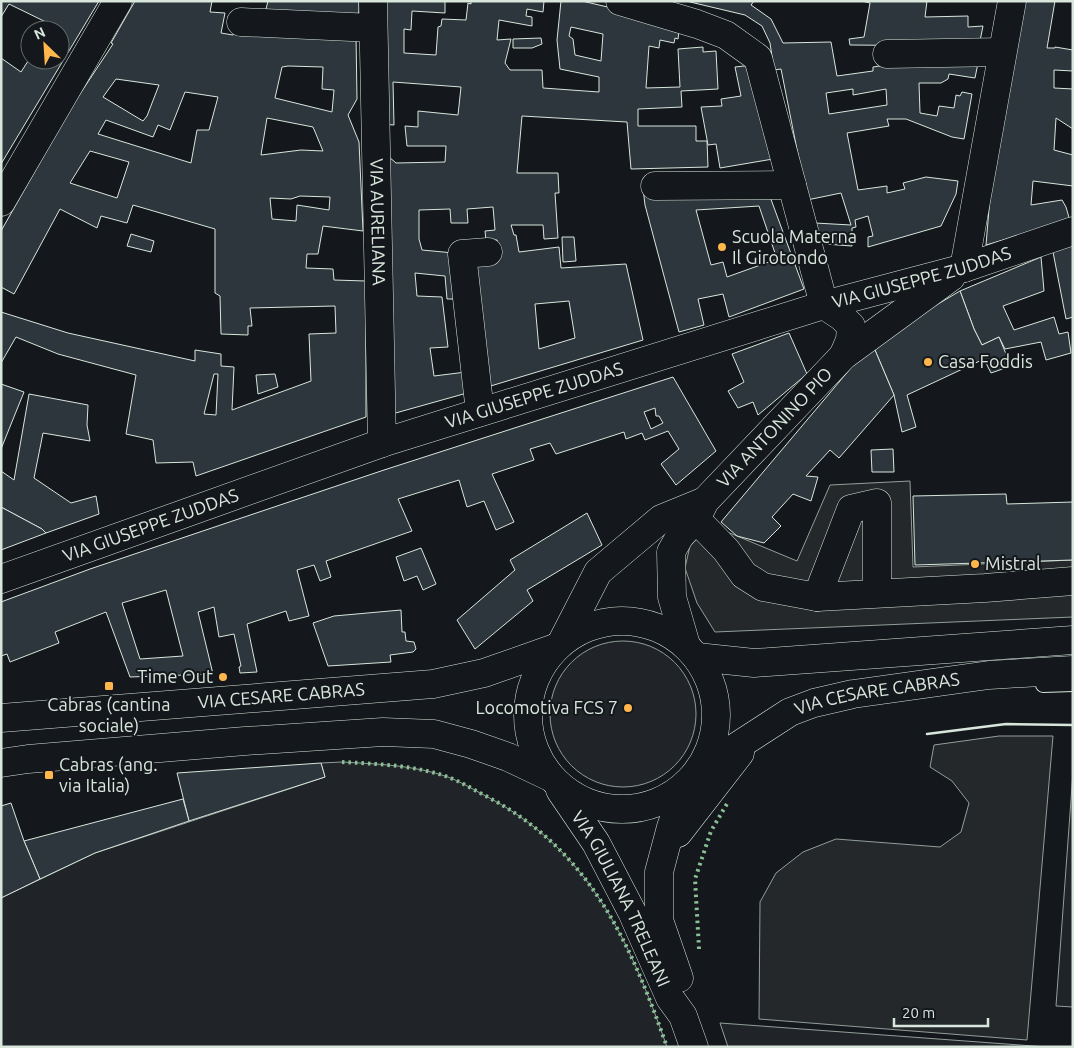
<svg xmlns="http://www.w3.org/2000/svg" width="1074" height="1048" font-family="Ubuntu,sans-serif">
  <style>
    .green { fill: #202428; stroke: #939e99 }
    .parking { fill: #24282b; stroke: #939e99 }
    .building { fill: #2c363c; stroke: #d8e6dc; fill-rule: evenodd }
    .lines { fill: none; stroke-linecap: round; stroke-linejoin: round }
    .lane-casing { stroke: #d8e6dc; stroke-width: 16 }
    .street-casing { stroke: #d8e6dc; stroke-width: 29 }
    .secondary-casing { stroke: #d8e6dc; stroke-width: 29 }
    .lane { stroke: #14181c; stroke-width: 14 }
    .street { stroke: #14181c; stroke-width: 28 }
    .secondary { stroke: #14181c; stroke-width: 28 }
    .hedge { stroke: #8ac095; stroke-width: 4; stroke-dasharray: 2.5 4; stroke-linecap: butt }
    .wall { stroke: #d8e6dc; stroke-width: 2.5 }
    .poi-dot { fill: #ffb74d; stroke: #14181c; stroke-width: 2 }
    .labels { text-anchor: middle; stroke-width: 4; stroke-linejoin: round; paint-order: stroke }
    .street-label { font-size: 18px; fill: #d8e6dc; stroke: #14181c }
    .poi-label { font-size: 18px; fill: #d8e6dc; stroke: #14181c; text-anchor: start }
  </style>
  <rect width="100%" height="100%" fill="#14181c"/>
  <g class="green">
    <circle cx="623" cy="714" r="73"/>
    <path d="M342,762C377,764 414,765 448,777C459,781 471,788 482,794C589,848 629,939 667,1047H1V898L95,853L325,777L321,763Z"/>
    <path d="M1073,772V1007L1056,1006Z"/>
    <path d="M720,1023L1047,1047H728Z"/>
  </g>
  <g class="parking">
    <path d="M910,481L913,567L1073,560V617L715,632L697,603L685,568L696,519L797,561L830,485Z"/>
    <path d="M999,736H1053L1027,1040L759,1019L760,902L776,873L803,852L836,839L940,847L961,832L969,803L952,781L930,767L934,745Z"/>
  </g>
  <g class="building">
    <path d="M1,1H99L1,164V58L21,72L30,58V60H60V30H47L50,24L9,4L1,17Z"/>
    <path d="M135,1H212L210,12L225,13L221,33L233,35L235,31L356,36L357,99L348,115L359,142L363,231L323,226L318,254H307L306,268L333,269L334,280L366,281V417L196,476L193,462L156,463L153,440L126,434L136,375L58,354L16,337L1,363V312L68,333L195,361V350L221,354V366L234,367L232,410L311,381L309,334L336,333L335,306L250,308L252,326H248V335L221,334L220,296L215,293V229L133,205L127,223L101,216L97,228L60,209L14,294L1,287V231L72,106L113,44L111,43ZM288,66L323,67L322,89L334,90L332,112L275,98L282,67ZM116,79L159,85L147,116L143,121L103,97ZM185,92L218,97L209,130H197L191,163L98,134L106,120L153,137L158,125L170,130ZM267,118L313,127L323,151L301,150L261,155ZM90,151L129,162L117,198L70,183ZM300,196L330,197L329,210L297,205L296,221L272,219L270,198L291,199ZM214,374H218L216,415L204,414Z"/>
    <path d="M268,1H359V12L349,21L264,17Z"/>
    <path d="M377,1H445V13L412,11L411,30L404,29V53L436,55L438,27L441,26L442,19L466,20L468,3L471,4V1H544L543,12L527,9L526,16L532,17V26L499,20L497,40L511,39L505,63L510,70H542L543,88L599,92V77L560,69L557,40L561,1H582L680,24L678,39L675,38L674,43L660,40L659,48L649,46L646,88L680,87L678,49L703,47V52L716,51L718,89L681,91L682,107L638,109V126H696V141H707L708,167L631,169L627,122L522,116L517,173H558L559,193H555L558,238L544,239L543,225H511L514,235H516L519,252L559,247L561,268L626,264L643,340L484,388L469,257L501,255L497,240H486L485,231L495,230L493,207L467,209L468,223H451L450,209L419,210V239L422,250L454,253L458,299H447L445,276L415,273L417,296L442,297L448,347L430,348L434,376L466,372L467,393L392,414L389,157L396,163L445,162L446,146H407L405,126L418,127V111L458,115L461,87L393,82L394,125L377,124ZM571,27L603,34L601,61L575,55L573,39L569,36ZM569,301L575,338L539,349L535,304Z"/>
    <path d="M686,1H754L751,5L771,19L783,43L831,42L837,76L873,71V67L886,65L978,63L975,78L949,74L948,79L941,83H919L920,113L937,116L939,106L954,108L956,95L960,96L962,92L972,94L964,139L952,137L906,119H887L889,126L847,133L858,190L887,186V193L905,189L903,183L926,177L958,181L956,194L941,226L868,247V237L873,236L868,216L855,220L856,227L852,228V246L825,244L815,223L851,225L841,193L807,200L781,69L774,70L770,43L762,26L745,15ZM853,89V95L886,89L887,105L829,114L826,93Z"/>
    <path d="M862,1H927L925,17L968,16V27L983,26L979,46L850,45L849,39L864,37L870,3Z"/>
    <path d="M1015,1H1055L1047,48H1055V47L1073,50V71L1054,70V88L1073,89V129L1056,118L1054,150L1073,155V186L1033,181L1031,205L1062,200L1066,207L1070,221L986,245L1000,77Z"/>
    <path d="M541,38L542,44L532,48H513V39Z"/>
    <path d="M753,65L773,159L720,168L716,144L708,145L701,107L722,106L721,99L741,96L735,67Z"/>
    <path d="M643,188L769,194L804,289L729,317L723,294L698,299L704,325L679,332L645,205ZM759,206L777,259L727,277L723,262L711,265L696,210Z"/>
    <path d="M131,234L154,241L151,252L127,246Z"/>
    <path d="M562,237H574L576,261L563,262Z"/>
    <path d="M1073,245V317L1066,319L1053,252Z"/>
    <path d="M1041,257L1044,291L1003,306L1014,330L1054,317L1059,334L1068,332L1071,353L1046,360L1041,342L1005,349L999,337L982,345L974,329L960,291Z"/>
    <path d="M960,291L974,329L982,345L999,337L1011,366L991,373L984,359L907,395L916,427L902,432L894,395L872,343Z"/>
    <path d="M789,333L807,374L758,415L753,402L738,408L728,391L744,382L732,354Z"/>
    <path d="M872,343L894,395L839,458L830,450L806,476L818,477L811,501L793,494L772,517L781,526L764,543L737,536L721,522Z"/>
    <path d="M275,374L278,387L258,394L256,375Z"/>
    <path d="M673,377L716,451L676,485L661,464L679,449L668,431L645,440L642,433L626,439L624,432L556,454L550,443L530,449L534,460L492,474L514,522L496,530L484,501L467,507L459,480L398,499L412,531L326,561L331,577L320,581L314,565L297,570L309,616L289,621L286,611L247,624L257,672L240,673L239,667L241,666L234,634L219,637L214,607L198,612L213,674L130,677L106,612L55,632L59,643L10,662L7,654L1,656V602L90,569L384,470ZM655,408L656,416H659L663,423L651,429L644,412ZM166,590L183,656L140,659L122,603Z"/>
    <path d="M1,384L24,392L1,449Z"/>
    <path d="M29,394L88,405L87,425L90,441L43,433L34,478L71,503L96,496L99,514L46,533L42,529L1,507V471L14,480Z"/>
    <path d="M893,449L894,472H872L871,450Z"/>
    <path d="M1006,494L1007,504L1073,502V560L915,565L913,496Z"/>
    <path d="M1,507L42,529L46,533L1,550Z"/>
    <path d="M587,513L602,545L527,590L533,601L475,649L457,620L515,570L510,560Z"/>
    <path d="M421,548L436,584L423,590L417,576L404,581L396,557Z"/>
    <path d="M401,610L402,632H405L406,641L414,642L416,649L413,652L390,655L391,662L328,666L313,623L334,616Z"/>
    <path d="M321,763L325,777L189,821L177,773Z"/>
    <path d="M183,799L189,821L95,853L40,879L24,841Z"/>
    <path d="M11,803L24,841L40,879L1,898V806Z"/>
  </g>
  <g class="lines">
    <g class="lane-casing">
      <path id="lane" d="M1043,685L1073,684"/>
    </g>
    <g class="street-casing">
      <g id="street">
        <path id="s1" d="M373,1L382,443"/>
        <path d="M620,1L697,24L726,35L758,58L824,305"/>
        <path d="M241,22L373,28"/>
        <path d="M887,54L1002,52"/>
        <path d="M655,186L792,185"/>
        <path d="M964,268L1012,1"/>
        <path d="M480,412L462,254L488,252"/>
        <path d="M696,519L726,550L744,575L763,587L817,597L985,588L1073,581"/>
        <path d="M817,597L851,509L877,503V593"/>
      </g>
    </g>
    <g class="secondary-casing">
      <g id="secondary">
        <path d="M1,202L118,1"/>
        <path d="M824,305L842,317L851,326L850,340L843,356"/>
        <path id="s2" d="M1,579L382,443L824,305L964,268L1073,231"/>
        <circle cx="622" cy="715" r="94"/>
        <path d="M563,640L598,572L661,519L705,501"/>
        <path id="s3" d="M686,645L672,597L671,552L680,536L696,519L705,501L843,356L951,277"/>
        <path d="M697,657L754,663L1073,640"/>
        <path id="s4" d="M1,718L433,684L484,673L555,648"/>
        <path d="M1,763L28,759L245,741L383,732L434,734L471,744L508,757L548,776"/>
        <path id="s5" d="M699,771L790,712L814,703L853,694L989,675L1073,670"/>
        <path id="s6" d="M560,790L596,843L632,912L670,998L683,1016L694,1047"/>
        <path d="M678,833L740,753"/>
        <path d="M679,978L659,920V872L671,827L687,783"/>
      </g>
    </g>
    <use href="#lane" class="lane"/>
    <use href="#street" class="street"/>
    <use href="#secondary" class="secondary"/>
    <g class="hedge">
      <path d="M342,762C377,764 414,765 448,777C459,781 471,788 482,794C589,848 629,939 667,1047"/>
      <path d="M699,949L695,879L711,831L728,802"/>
    </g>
    <path class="wall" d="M927,734L1006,724L1073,725"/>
  </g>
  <g class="poi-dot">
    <circle cx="722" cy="247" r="5"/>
    <circle cx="928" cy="362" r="5"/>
    <circle cx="975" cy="564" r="5"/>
    <circle cx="223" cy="677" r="5"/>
    <rect x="104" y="681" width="10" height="10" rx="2.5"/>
    <circle cx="628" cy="708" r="5"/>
    <rect x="44" y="770" width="10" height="10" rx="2.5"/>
  </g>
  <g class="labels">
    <g class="street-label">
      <text dy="6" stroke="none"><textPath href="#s1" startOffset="221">VIA AURELIANA</textPath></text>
      <text dy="6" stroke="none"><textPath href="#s2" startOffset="969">VIA GIUSEPPE ZUDDAS</textPath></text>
      <text dy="6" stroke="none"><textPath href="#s2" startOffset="564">VIA GIUSEPPE ZUDDAS</textPath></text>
      <text dy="6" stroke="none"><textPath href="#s3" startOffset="258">VIA ANTONINO PIO</textPath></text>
      <text dy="6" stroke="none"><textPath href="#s2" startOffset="159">VIA GIUSEPPE ZUDDAS</textPath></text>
      <text dy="6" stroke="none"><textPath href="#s5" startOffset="198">VIA CESARE CABRAS</textPath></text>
      <text dy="6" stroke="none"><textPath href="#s4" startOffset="281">VIA CESARE CABRAS</textPath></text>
      <text dy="6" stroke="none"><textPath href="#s6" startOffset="125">VIA GIULIANA TRELEANI</textPath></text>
    </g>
    <g class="poi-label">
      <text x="732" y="243">Scuola Materna<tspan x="732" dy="21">Il Girotondo</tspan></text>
      <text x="938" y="368">Casa Foddis</text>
      <text x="985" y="570">Mistral</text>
      <text x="213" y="683" text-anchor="end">Time Out</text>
      <text x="109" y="711" text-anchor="middle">Cabras (cantina<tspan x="109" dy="21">sociale)</tspan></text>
      <text x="618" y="714" text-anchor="end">Locomotiva FCS 7</text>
      <text x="59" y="771">Cabras (ang.<tspan x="59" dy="21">via Italia)</tspan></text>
    </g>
  </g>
  <rect width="1074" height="1048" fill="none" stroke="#d8e6dc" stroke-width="5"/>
  <g transform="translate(45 45) rotate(335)"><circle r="24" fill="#14181c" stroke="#626a69"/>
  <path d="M0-4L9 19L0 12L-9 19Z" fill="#ffb74d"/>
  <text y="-8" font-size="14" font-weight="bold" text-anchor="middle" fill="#d8e6dc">N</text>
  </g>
  <path d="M894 1018v8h94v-8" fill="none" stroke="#d8e6dc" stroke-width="2.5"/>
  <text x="902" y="1018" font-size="15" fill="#d8e6dc" stroke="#14181c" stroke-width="4" paint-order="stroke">20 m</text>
</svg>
